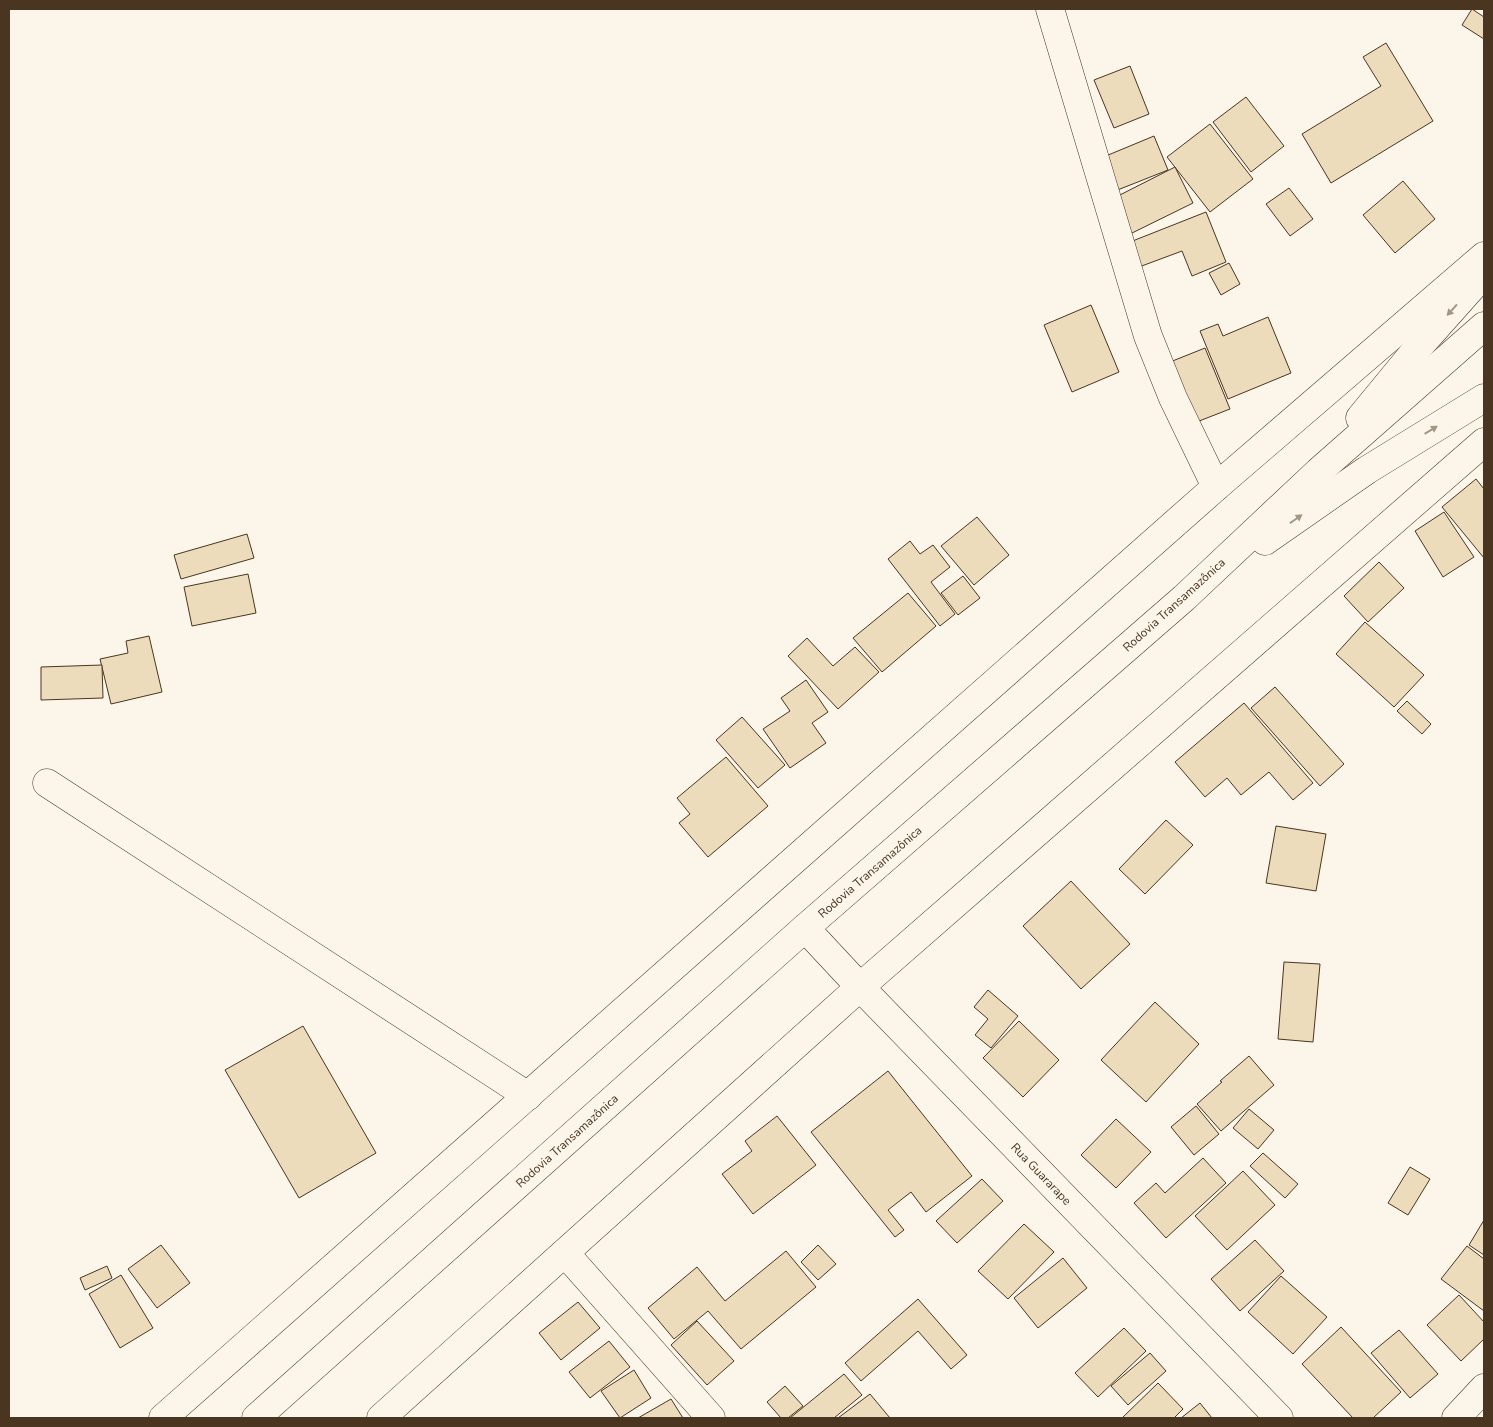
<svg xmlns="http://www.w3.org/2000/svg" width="1493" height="1427" font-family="'Nunito Sans',sans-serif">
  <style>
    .building { fill: #ecdcbc; stroke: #4a3520 }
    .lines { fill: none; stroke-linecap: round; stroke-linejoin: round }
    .minor-casing { stroke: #4a3520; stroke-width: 29 }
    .major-casing { stroke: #4a3520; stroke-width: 29 }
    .minor { stroke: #fbf6e9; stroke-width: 28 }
    .major { stroke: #fbf6e9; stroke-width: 28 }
    .oneway { fill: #a29684 }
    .labels { text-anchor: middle; stroke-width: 4; stroke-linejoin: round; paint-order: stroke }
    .street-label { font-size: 12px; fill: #4a3520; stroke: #fbf6e9 }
  </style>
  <rect width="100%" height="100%" fill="#fbf6e9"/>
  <g class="building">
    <path d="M1472,9L1484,17V39L1462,25Z"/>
    <path d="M1386,43L1433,121L1331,183L1302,134L1381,86L1363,57Z"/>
    <path d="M1130,66L1149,114L1114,128L1094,80Z"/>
    <path d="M1246,97L1284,146L1251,172L1213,122Z"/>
    <path d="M1210,124L1253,179L1210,212L1167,157Z"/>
    <path d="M1154,136L1168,170L1115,191L1101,158Z"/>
    <path d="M1175,167L1193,203L1130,234L1112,199Z"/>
    <path d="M1403,181L1435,219L1395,253L1363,215Z"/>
    <path d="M1289,188L1313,219L1290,236L1266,204Z"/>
    <path d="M1206,212L1226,262L1192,276L1182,251L1139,267L1130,242Z"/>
    <path d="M1229,263L1240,284L1221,295L1209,273Z"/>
    <path d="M1091,305L1119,372L1072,392L1044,325Z"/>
    <path d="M1268,317L1291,373L1228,399L1200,331L1218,324L1223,336Z"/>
    <path d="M1205,348L1230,409L1194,423L1170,362Z"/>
    <path d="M1476,479L1484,489V558L1442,507Z"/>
    <path d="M1444,512L1474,557L1443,577L1415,531Z"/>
    <path d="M977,517L1009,555L974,585L941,546Z"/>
    <path d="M247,534L254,558L181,579L174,555Z"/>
    <path d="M910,541L920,554L933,545L950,567L931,582L955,614L940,626L888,559Z"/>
    <path d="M1379,562L1404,588L1368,622L1344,596Z"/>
    <path d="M248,574L256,613L192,626L184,587Z"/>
    <path d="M963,576L980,598L958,615L941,593Z"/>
    <path d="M908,593L936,626L882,672L853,638Z"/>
    <path d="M1365,622L1424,675L1394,707L1336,654Z"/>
    <path d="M149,636L162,692L111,704L100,659L128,653L126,641Z"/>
    <path d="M807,638L833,666L855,647L879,672L838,709L788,656Z"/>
    <path d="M102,665L103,698L41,700V667Z"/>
    <path d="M806,680L828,712L812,723L826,743L790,768L763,729L790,711L781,698Z"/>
    <path d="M1275,687L1344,764L1320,786L1251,708Z"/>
    <path d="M1407,701L1431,724L1422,734L1397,711Z"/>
    <path d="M1244,703L1313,783L1293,800L1269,772L1241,795L1227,778L1205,797L1175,762Z"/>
    <path d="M742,717L785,765L758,788L716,740Z"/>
    <path d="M726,757L768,806L708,857L679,823L690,814L677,798Z"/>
    <path d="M1166,820L1193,845L1145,894L1119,869Z"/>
    <path d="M1276,826L1326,834L1316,891L1266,883Z"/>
    <path d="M1071,881L1130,944L1081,989L1023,926Z"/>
    <path d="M1284,962L1320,964L1313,1042L1278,1039Z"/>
    <path d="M988,990L1018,1016L991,1048L975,1035L988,1019L974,1007Z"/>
    <path d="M1155,1002L1199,1044L1146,1102L1101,1060Z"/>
    <path d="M1019,1021L1059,1060L1023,1097L983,1058Z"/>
    <path d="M303,1026L376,1153L299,1198L225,1070Z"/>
    <path d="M1249,1056L1274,1085L1221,1131L1197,1104L1222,1082L1220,1081Z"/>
    <path d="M888,1071L972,1176L926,1212L911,1192L888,1210L904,1230L895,1237L811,1132Z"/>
    <path d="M1196,1106L1219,1134L1194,1155L1171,1127Z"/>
    <path d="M1249,1109L1274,1130L1258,1149L1233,1128Z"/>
    <path d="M777,1116L816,1165L753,1214L722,1174L752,1151L745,1141Z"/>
    <path d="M1116,1119L1151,1152L1116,1188L1081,1155Z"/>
    <path d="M1263,1153L1298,1184L1285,1198L1250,1166Z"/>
    <path d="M1203,1158L1226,1183L1166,1238L1134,1203L1156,1183L1165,1193Z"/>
    <path d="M1410,1167L1430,1179L1408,1215L1388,1203Z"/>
    <path d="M1243,1171L1275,1205L1227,1250L1195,1216Z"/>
    <path d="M982,1179L1003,1201L957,1243L936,1221Z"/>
    <path d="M1484,1220V1255L1469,1245Z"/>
    <path d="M1024,1224L1054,1252L1008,1299L978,1271Z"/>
    <path d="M1255,1240L1284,1271L1240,1311L1211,1279Z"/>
    <path d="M161,1245L190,1283L157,1308L128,1269Z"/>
    <path d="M818,1245L836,1264L818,1280L801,1262Z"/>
    <path d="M1467,1246L1484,1259V1311L1441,1279Z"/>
    <path d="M786,1251L816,1287L741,1349L708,1311L674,1339L648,1308L697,1267L725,1301Z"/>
    <path d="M1063,1258L1087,1288L1038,1328L1014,1298Z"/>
    <path d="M107,1266L112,1278L85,1290L80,1278Z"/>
    <path d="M121,1275L153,1328L120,1348L89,1294Z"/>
    <path d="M1281,1276L1327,1317L1293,1354L1248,1312Z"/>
    <path d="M1459,1295L1484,1322V1339L1461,1361L1427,1325Z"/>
    <path d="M918,1299L967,1355L951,1369L918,1331L861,1381L845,1363Z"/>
    <path d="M578,1302L600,1328L561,1360L539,1333Z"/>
    <path d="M697,1321L734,1361L707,1385L671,1345Z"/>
    <path d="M1341,1327L1401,1392L1373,1418H1353L1302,1364Z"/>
    <path d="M1124,1328L1146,1351L1098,1397L1075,1373Z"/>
    <path d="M1399,1330L1438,1374L1410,1398L1371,1353Z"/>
    <path d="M609,1341L630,1367L590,1398L569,1372Z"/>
    <path d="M1150,1353L1166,1371L1128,1405L1111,1386Z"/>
    <path d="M634,1370L651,1398L620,1418L601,1391Z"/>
    <path d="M844,1374L862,1395L834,1418H790Z"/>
    <path d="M1158,1383L1183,1409L1174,1418H1122Z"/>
    <path d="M785,1386L803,1406L788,1418H781L767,1402Z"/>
    <path d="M870,1394L890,1418H838Z"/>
    <path d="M671,1399L683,1418H638Z"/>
    <path d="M1200,1403L1212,1418H1181Z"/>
  </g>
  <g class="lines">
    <g class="minor-casing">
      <g id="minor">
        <path d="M1050,9L1148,336L1173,398L1216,487"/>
        <path d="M47,783L528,1096"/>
        <path d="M805,928L860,987L1279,1418"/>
        <path d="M565,1253L711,1418"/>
        <path d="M1456,1418L1484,1388"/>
      </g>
    </g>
    <g class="major-casing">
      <g id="major">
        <path d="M1360,418L1416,350L1482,276"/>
        <path d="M1265,541L1367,470L1484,398"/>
        <path d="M163,1418L1216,487L1484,256"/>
        <path d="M256,1418L805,928L1184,598L1318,472L1484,326"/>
        <path d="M381,1418L860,987L1484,442"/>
      </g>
    </g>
    <use href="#minor" class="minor"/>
    <use href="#major" class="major"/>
  </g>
  <defs><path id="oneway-solid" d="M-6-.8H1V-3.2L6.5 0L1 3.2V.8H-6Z" transform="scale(1.25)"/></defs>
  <g class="oneway">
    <use href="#oneway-solid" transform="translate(1452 310) rotate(132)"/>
    <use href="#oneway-solid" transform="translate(1431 430) rotate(-31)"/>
    <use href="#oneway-solid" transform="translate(1296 519) rotate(-35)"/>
  </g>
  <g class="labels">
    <g class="street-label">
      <text transform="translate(1174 605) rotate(-42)" y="4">Rodovia Transamazônica</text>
      <text transform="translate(870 872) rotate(-41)" y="4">Rodovia Transamazônica</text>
      <text transform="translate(567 1141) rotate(-42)" y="4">Rodovia Transamazônica</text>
      <text transform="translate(1041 1174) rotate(46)" y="4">Rua Guararape</text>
    </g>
  </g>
  <rect width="1493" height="1427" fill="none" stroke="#4a3520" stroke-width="20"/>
</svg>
